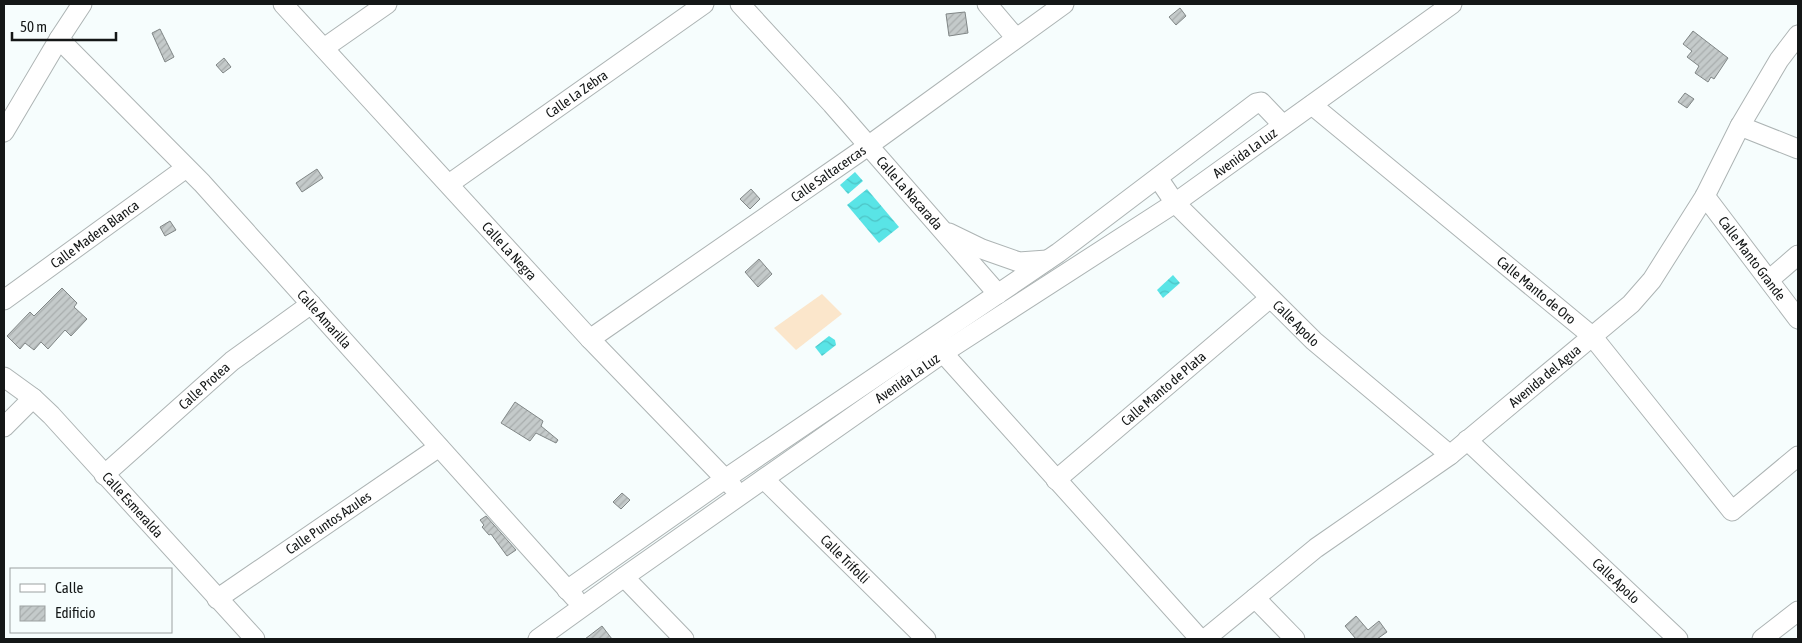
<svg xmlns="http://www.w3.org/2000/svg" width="1802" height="643" font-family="'Asap Condensed',sans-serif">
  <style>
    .garden { fill: #fbe6cb }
    .water { fill: url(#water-waves) }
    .building { fill: url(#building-hatch); stroke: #808686 }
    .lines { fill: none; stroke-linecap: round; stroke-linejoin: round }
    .minor-casing { stroke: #adb4b4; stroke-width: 21 }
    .minor { stroke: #fff; stroke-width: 19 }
    .labels { text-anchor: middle; stroke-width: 4.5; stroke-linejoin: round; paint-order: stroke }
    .street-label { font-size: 14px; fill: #141717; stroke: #f6fdfd }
  </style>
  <defs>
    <pattern id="water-waves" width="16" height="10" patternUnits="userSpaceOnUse" patternTransform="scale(1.25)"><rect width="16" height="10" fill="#59e4e6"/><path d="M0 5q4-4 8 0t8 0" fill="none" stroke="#4dc3c5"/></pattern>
    <pattern id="building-hatch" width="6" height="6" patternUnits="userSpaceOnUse" patternTransform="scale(1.25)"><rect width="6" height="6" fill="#c4caca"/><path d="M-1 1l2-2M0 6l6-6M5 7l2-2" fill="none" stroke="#a8adad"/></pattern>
  </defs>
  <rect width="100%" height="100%" fill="#f6fdfd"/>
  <path class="garden" d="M822,294L842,314L796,350L774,328Z"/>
  <g class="water">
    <path d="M855,172L863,181L848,194L840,185Z"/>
    <path d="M867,189L899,227L879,243L847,205Z"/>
    <path d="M1173,275L1180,283L1163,298L1157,290Z"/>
    <path d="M829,336L835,340L836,345L822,356L815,347Z"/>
  </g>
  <g class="building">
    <path d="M1180,8L1186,16L1176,25L1169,17Z"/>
    <path d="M965,12L968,33L949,36L946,14Z"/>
    <path d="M160,29L174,57L165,62L152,33Z"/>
    <path d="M1693,31L1728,58L1714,79L1711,77L1708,82L1695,73L1699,66L1687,57L1692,51L1683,44Z"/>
    <path d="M224,58L231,67L223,73L216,65Z"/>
    <path d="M1685,93L1694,99L1687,108L1678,102Z"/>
    <path d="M317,169L323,178L302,192L296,183Z"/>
    <path d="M751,189L760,199L750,209L740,199Z"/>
    <path d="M170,221L176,230L165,236L160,227Z"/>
    <path d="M759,259L772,274L758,287L745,272Z"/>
    <path d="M62,288L77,303L74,307L87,319L71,336L65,330L48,349L41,342L34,350L25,343L20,349L7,336L30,312L34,316Z"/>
    <path d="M515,402L543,421L541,426L558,440L556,443L536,433L530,441L501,423Z"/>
    <path d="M622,493L630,500L621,509L613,502Z"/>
    <path d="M486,516L516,550L507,556L491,534L489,535L482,527L484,525L480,520Z"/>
    <path d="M1356,616L1368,630L1379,621L1387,632L1377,639H1356L1345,626Z"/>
    <path d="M602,626L612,639H585Z"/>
  </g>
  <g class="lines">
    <g class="minor-casing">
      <g id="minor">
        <path id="s1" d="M283,4L590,339L733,487"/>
        <path id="s2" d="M740,4L832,104L998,294"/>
        <path d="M987,4L1016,38"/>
        <path id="s3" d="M59,39L202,183L575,598"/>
        <path d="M324,48L387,4"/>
        <path id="s4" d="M1312,105L1592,336L1732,511L1798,456"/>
        <path d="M1740,126L1798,149"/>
        <path d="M4,132L59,39L82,4"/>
        <path id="s5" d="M1158,178L1175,203L1314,341L1450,455"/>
        <path id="s6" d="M449,184L704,4"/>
        <path id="s7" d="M1705,196L1798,319"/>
        <path d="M949,233L982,249L1019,262L1047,260"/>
        <path d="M1769,280L1798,255"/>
        <path id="s8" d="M4,300L186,168"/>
        <path id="s9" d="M590,339L868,146L1064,4"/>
        <path d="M935,344L1200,639"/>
        <path id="s10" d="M4,377L33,398L51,415L255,639"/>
        <path d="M4,427L33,398"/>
        <path id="s11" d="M1467,440L1678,639"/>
        <path id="s12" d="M104,475L232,361L311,304"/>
        <path id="s13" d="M764,479L926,639"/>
        <path id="s14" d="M1056,480L1270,298"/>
        <path d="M624,577L684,639"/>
        <path d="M567,590L725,479L1058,253L1256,103L1261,102L1283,125"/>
        <path d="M1255,598L1295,639"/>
        <path id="s15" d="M217,599L439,447"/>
        <path id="s16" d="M538,639L624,577L943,353L1175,203L1452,4"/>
        <path id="s17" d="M1205,639L1316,548L1450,455L1631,304L1652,280L1705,196L1740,126L1779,60L1798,35"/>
        <path d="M1762,639L1798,611"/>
      </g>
    </g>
    <use href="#minor" class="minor"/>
  </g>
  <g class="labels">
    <g class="street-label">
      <text dy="5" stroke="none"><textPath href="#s6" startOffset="156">Calle La Zebra</textPath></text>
      <text dy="5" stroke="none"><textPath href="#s16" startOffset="858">Avenida La Luz</textPath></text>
      <text dy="5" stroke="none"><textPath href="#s9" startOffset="290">Calle Saltacercas</textPath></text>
      <text dy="5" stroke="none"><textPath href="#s2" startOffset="254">Calle La Nacarada</textPath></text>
      <text dy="5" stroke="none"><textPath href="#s8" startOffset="112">Calle Madera Blanca</textPath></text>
      <text dy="5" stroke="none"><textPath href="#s1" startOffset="335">Calle La Negra</textPath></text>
      <text dy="5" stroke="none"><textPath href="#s7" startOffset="78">Calle Manto Grande</textPath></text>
      <text dy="5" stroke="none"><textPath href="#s4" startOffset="291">Calle Manto de Oro</textPath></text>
      <text dy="5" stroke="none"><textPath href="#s3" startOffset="386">Calle Amarilla</textPath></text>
      <text dy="5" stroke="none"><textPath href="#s5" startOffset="201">Calle Apolo</textPath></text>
      <text dy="5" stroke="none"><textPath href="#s17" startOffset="430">Avenida del Agua</textPath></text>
      <text dy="5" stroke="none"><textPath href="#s16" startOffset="452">Avenida La Luz</textPath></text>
      <text dy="5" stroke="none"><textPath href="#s12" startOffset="134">Calle Protea</textPath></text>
      <text dy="5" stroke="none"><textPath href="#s14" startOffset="141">Calle Manto de Plata</textPath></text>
      <text dy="5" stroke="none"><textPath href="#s10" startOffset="182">Calle Esmeralda</textPath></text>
      <text dy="5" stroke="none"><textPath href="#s15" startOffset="135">Calle Puntos Azules</textPath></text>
      <text dy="5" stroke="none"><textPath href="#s13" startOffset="114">Calle Trifolli</textPath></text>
      <text dy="5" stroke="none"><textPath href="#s11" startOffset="205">Calle Apolo</textPath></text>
    </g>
  </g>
  <rect width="1802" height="643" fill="none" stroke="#141717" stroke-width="10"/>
  <rect x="10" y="568" width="162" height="65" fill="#f6fdfd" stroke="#9ca1a1"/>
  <rect x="20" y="584" width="25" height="8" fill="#ffffff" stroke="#9ca1a1"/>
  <text x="55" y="593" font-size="15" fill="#141717">Calle</text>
  <rect x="20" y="606" width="25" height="15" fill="url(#building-hatch)" stroke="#9ca1a1"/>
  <text x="55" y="618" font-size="15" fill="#141717">Edificio</text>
  <path d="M12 32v8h104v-8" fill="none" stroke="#141717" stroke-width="2.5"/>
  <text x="20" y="32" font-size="15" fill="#141717" stroke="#f6fdfd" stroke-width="4" paint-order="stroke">50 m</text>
</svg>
